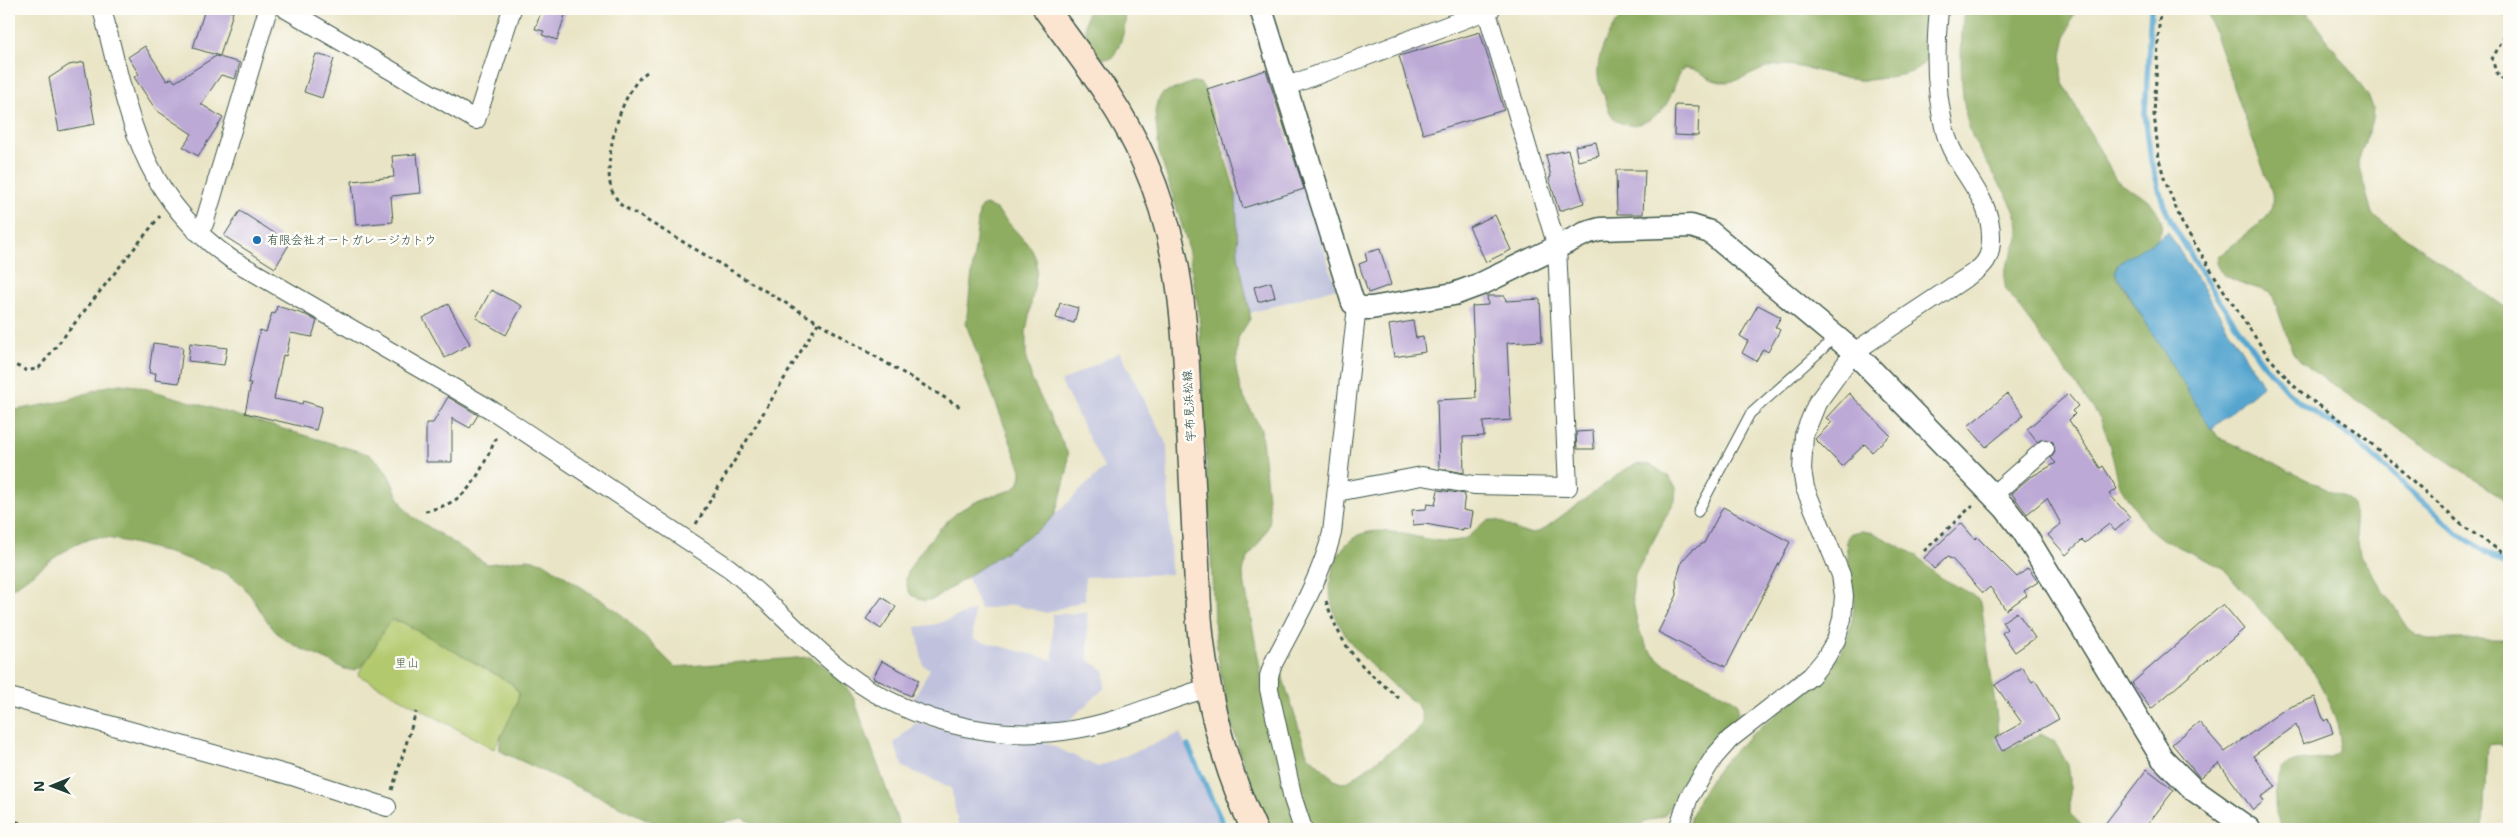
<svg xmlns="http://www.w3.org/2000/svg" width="2518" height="838" font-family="'Shantell Sans','Klee One',sans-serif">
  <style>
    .industrial { fill: #c0c2dd }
    .green { fill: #b3c96d; stroke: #698350 }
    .forest { fill: #8ead60; stroke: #56754a }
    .water { fill: #54a5cf; stroke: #3a7182 }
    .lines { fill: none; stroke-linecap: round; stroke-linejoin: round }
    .stream { stroke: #54a5cf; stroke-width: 5.5 }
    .building { fill: #bca9d6 }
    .service-casing { stroke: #3d564a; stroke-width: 11 }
    .minor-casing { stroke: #3d564a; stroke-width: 20 }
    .tertiary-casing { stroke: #3d564a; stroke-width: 25 }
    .secondary-casing { stroke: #3d564a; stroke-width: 28 }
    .path { stroke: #3d564a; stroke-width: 3; stroke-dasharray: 4 4; stroke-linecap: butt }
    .service { stroke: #fff; stroke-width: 9 }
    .minor { stroke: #fff; stroke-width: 18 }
    .tertiary { stroke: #fff; stroke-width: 22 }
    .secondary { stroke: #fce5d0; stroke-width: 25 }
    .poi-dot { fill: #1f6fb2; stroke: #fdfcf7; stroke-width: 2 }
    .labels { text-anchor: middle; stroke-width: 5; stroke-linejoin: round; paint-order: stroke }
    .poi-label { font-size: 12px; fill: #1f3d34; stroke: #fdfcf7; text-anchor: start }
    .street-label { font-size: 12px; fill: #1f3d34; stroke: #fdfcf7 }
    .park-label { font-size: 12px; fill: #446042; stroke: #fdfcf7 }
  </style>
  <rect width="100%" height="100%" fill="#fdfcf7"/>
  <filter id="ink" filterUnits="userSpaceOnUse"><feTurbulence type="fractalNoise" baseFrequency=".02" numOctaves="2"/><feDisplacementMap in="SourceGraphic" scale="10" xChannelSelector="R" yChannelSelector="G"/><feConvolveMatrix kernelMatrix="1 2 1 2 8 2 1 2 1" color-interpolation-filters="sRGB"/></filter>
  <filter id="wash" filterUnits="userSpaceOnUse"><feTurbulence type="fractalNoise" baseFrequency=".0096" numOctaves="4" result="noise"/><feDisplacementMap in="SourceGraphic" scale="20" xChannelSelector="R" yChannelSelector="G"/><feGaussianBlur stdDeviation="1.12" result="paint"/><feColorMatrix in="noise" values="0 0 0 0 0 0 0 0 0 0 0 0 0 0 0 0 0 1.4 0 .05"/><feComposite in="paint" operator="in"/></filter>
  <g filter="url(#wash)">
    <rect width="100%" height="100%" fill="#e9e4c5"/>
    <g class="industrial">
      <path d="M1301,174L1336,288L1250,313L1238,256L1236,194Z"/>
      <path d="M1120,352L1167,445L1171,574L1085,577V600L1047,613L1015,605L980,609L967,576L1042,527L1104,468L1061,382Z"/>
      <path d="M974,610L973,639L1053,660L1052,614L1087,613L1088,660L1105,671V688L1067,722L1051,724L1026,725L975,720L951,715L912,701L930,669L923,665L916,627L937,624Z"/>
      <path d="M917,722L972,738L999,741L1044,742L1098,767L1180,733L1222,829H959L951,788L903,767L894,743Z"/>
    </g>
    <path class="green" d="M392,620L402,622L511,683L519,693L517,706L494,749L358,675L384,627Z"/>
    <g class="forest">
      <path d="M1089,9H1125C1127,25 1122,44 1112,58L1103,59C1085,46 1081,29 1089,9Z"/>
      <path d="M1628,9H1931C1930,24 1933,47 1925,61C1918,72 1907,74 1895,76C1883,78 1870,81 1857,80C1832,77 1809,66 1783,65C1761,64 1743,84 1721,82C1707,81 1698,66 1683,68C1674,82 1672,101 1660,112C1647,124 1624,132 1612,116C1608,110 1606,102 1604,95C1600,87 1597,78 1598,69C1599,47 1613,24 1628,9Z"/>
      <path d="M1964,9H2077C2067,26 2057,64 2063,83L2115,178C2123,188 2133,190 2144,197C2151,201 2155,208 2159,215C2172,240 2135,253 2119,263L2116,267V276L2218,437L2345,498L2352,504L2360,555L2409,629L2417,636L2428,639H2509V749L2498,744L2487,745L2483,829H2287C2269,819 2275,786 2282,769C2297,754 2319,765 2336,754C2352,744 2319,679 2310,667L2223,568L2162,539L2147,527L2120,486L2107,436L2100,418L2006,289C1998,266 2020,250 2019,228C2018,206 1984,162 1974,140C1958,107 1960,45 1964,9Z"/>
      <path d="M2206,9H2305L2369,97L2373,108L2372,120L2358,163L2372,214L2509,310V536L2506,524V503L2500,496L2308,368L2293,353L2272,294C2258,286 2206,279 2219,256L2265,219C2272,211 2273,204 2272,193Z"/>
      <path d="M1193,82L1200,83L1204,88L1236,194L1238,256L1250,313V319L1238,338L1236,370L1241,392L1261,429L1270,517C1269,540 1244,552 1243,575L1264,690L1277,694L1278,678L1282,675L1307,754L1336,781L1342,783L1349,781L1417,732C1424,722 1424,716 1417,705C1376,671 1310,623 1336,560C1342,546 1353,535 1369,532C1399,527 1430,546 1460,540C1473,538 1478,522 1491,520C1510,519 1514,539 1541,531L1626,469L1637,464L1652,465L1669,477L1676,487L1675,500L1635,575L1632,596L1638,627L1647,648L1663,663L1731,698L1738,704V715L1706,750L1665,815L1645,822L1634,829H1270C1239,762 1219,691 1214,618L1199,312L1187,242L1159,152L1155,112L1157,102L1162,94Z"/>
      <path d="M986,205L996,209L1031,248L1036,259L1037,271L1026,332V358L1032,380L1068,454L1067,472L1060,499L1054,516L1042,527L934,599L924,601L911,595C908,590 906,585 906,580C906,564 947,518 961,510C976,500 995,495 1012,490C1020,484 1021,479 1021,470L966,324L979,212L981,207Z"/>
      <path d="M120,384L137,386L368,454C396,470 390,496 413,517L487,564L528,559L543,562L619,612L675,667L810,657C828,668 844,681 854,699L897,819L899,829H766L742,818L728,821L712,829H668L504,753L500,750C497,734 517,712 519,693L511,683L402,622L392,620C379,632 371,663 357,669C348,673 337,665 329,661C312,653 290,646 276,632C260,615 251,588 231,576C214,565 110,533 93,538C61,547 37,574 9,590V411L65,401L104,387Z"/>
      <path d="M1862,531L1874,533L1918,556L1936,575L1972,594L1979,600L1982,609L2001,747L2006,750L2041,734L2054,741L2068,765L2070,777V814L2086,829H1688C1701,777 1740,742 1781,711C1806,692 1833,675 1845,643C1851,629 1855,610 1854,595C1852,576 1845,557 1847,538L1851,533Z"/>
    </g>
    <path class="water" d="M2168,232L2263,385L2211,429L2115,272L2119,263Z"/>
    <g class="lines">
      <g class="stream">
        <path d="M2151,9L2145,114L2151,161L2164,206L2174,227L2218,299L2261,361L2287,391L2303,405L2351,436L2457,533L2509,567"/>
        <path d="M1188,746L1225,829"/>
      </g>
    </g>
    <g id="blocks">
      <g class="building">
        <path d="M205,9H223L233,12L220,56L193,48Z"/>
        <path d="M542,9H567L557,40L542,35L544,31L535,29Z"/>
        <path d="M1480,32L1504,110L1423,134L1399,56Z"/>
        <path d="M145,46L167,81L172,78L175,82L216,56L240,63L235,79L221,75L201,104L223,118L198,156L183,147L192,134L156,110L134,77L139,74L128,57Z"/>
        <path d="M316,54L334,59L322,98L304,92Z"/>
        <path d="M84,62L95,124L59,131L49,78L69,65Z"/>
        <path d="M1266,70L1304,189L1243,208L1207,89Z"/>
        <path d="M1675,105L1699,106L1698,136L1674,135Z"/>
        <path d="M1596,142L1599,156L1578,161L1575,146Z"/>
        <path d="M1568,150L1584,203L1559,211L1549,178L1551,177L1546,155Z"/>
        <path d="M417,154L421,193L391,196L393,222L356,225L352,181L394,177L392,156Z"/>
        <path d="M1616,170H1645L1643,214H1617Z"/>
        <path d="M240,211L290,243L275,268L224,236Z"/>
        <path d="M1495,215L1511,250L1486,262L1469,227Z"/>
        <path d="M1380,249L1391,285L1368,293L1359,264L1367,261L1365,253Z"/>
        <path d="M1271,282L1275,297L1258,302L1254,287Z"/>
        <path d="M491,290L522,306L506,335L476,318Z"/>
        <path d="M1487,296H1505L1506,301L1540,299L1542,341L1507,343L1511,420L1483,422L1484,436L1463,437L1464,473L1439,468L1437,400L1476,398L1472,306L1488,305Z"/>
        <path d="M1060,303L1078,308L1074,323L1056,318Z"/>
        <path d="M448,304L470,344L445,358L423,318Z"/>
        <path d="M1758,305L1781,317L1775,327L1780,330L1768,352L1763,349L1756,361L1742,353L1748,341L1740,336Z"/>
        <path d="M277,306L306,315L317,321L312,337L291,333L286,356L283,355L274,399L302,404L303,401L322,407L316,430L245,413L251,383H248L260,330L266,332L272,313L275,314Z"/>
        <path d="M1413,321L1416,338L1423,337L1425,352L1394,357L1389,325Z"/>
        <path d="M153,343L183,347L179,383L155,380L156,373H149Z"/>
        <path d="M190,343L227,348L224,365L188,361Z"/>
        <path d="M1849,393L1890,435L1872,452L1865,444L1842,466L1815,439L1832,422L1826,418Z"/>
        <path d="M2007,394L2024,415L1986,447L1968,426Z"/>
        <path d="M2068,394L2078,406L2072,411L2075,414L2069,420L2100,468L2103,466L2117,489L2109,494L2130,517L2115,531L2109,524L2085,543L2082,540L2066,555L2048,535L2061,524L2047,498L2027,514L2011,493L2029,478L2056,463L2051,458L2055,452L2053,442L2043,439L2037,442L2027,429Z"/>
        <path d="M448,397L478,415L470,428L452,418V462H426V423H433Z"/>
        <path d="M1593,431L1594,449H1577L1576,432Z"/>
        <path d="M1438,490L1465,494L1463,510L1473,512L1470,529L1463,528V531L1425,524L1413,525L1412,510L1426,509L1427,504L1435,505Z"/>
        <path d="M1723,507L1790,542L1726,667L1658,632L1677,595L1676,581L1682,561L1692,550L1704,543Z"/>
        <path d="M1961,523L1975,539L1977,537L2017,577L2028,568L2038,582L2024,591L2027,595L2006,610L1990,587L1983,593L1952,559L1947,557L1934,569L1924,558Z"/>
        <path d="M882,597L896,607L881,629L866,619Z"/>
        <path d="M2223,604L2244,629L2151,709L2132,683Z"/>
        <path d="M2017,612L2035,638L2015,652L2002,633L2007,629L2002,622Z"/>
        <path d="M882,661L919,680L911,696L873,678Z"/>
        <path d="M2022,667L2032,682L2035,680L2059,719L2002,751L1995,738L2022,723L1995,685Z"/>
        <path d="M2315,697L2324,721L2328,719L2333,733L2303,744L2296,725L2253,756L2276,787L2261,797L2264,801L2253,810L2219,763L2200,778L2172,744L2199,722L2225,752L2285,709Z"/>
        <path d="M2147,769L2174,790L2144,829H2101Z"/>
      </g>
    </g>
  </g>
  <g filter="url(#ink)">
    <use href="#blocks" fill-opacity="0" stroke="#3d564a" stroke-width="1"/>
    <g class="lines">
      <g class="service-casing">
        <path id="service" d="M1698,512L1750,414L1823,349L1834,336"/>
      </g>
      <g class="minor-casing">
        <g id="minor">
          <path d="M102,9C129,111 137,193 231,259L495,412L729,568C766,597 797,632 833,663C899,720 992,744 1077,729C1123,721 1164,700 1208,688"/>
          <path d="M286,9L476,120L512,9"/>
          <path d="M1285,87L1491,9"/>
          <path d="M196,231L204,224L268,9"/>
          <path d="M1337,492L1422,476L1474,485L1568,487L1557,247L1486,9"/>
          <path d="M1993,495L2045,449"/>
          <path d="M9,697L292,776L387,807"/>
          <path d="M1303,829L1293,799L1269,689V676L1273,664C1295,621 1320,580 1332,533L1357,306"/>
          <path d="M1678,829L1689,797L1714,757L1730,739L1811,676L1825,659L1836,640L1842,619L1844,596L1841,575L1805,488L1802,470L1804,435L1817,403L1854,352L1976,271C1988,262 1991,253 1991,238C1992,195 1955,171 1945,131C1935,92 1935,49 1939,9"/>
        </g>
      </g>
      <g class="tertiary-casing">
        <path id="tertiary" d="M1261,9L1353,303L1361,308H1371L1454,294L1481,284L1586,233L1600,229L1691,226L1710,232L1854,352L2005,508L2023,531L2162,758L2194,790L2249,829"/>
      </g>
      <g class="secondary-casing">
        <path id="secondary" d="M1046,9C1081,57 1120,105 1144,161C1183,249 1185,328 1189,422C1193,488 1196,553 1199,618C1205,691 1223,763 1254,829"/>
      </g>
      <g class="path">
        <path d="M2160,9L2154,114L2159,159L2165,181L2182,223L2226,294L2268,356L2293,385L2308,398L2356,430L2463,526L2509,557"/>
        <path d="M2492,9L2509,14"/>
        <path d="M2509,29L2492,59L2496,72L2509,84"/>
        <path d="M647,72C621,89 603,158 611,188C613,195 617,199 621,205L962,408"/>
        <path d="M9,362L27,371L39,368L160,216"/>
        <path d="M425,511C473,502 478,473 498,435"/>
        <path d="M696,524L818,323"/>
        <path d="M1924,551L1973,505"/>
        <path d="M1326,601C1343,651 1359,665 1399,698"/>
        <path d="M392,790L416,712"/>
        <path d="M9,818L33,829"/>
      </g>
      <use href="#service" class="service"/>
      <use href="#minor" class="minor"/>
      <use href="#tertiary" class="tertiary"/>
      <use href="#secondary" class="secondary"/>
    </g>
  </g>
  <circle class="poi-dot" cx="257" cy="240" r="5"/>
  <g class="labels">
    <g class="poi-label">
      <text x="267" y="244">有限会社オートガレージカトウ</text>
    </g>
    <g class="street-label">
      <text transform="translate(1189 406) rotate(-93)" y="4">宇布見浜松線</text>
    </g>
    <g class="park-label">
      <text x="407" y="667">里山</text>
    </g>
  </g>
  <rect width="2518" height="838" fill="none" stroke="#fdfcf7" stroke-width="30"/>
  <g transform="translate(52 786) rotate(269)" stroke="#fdfcf7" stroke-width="4" paint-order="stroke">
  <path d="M0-4L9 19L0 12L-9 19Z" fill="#1f3d34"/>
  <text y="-8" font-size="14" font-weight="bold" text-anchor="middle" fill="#1f3d34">N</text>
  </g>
</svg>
